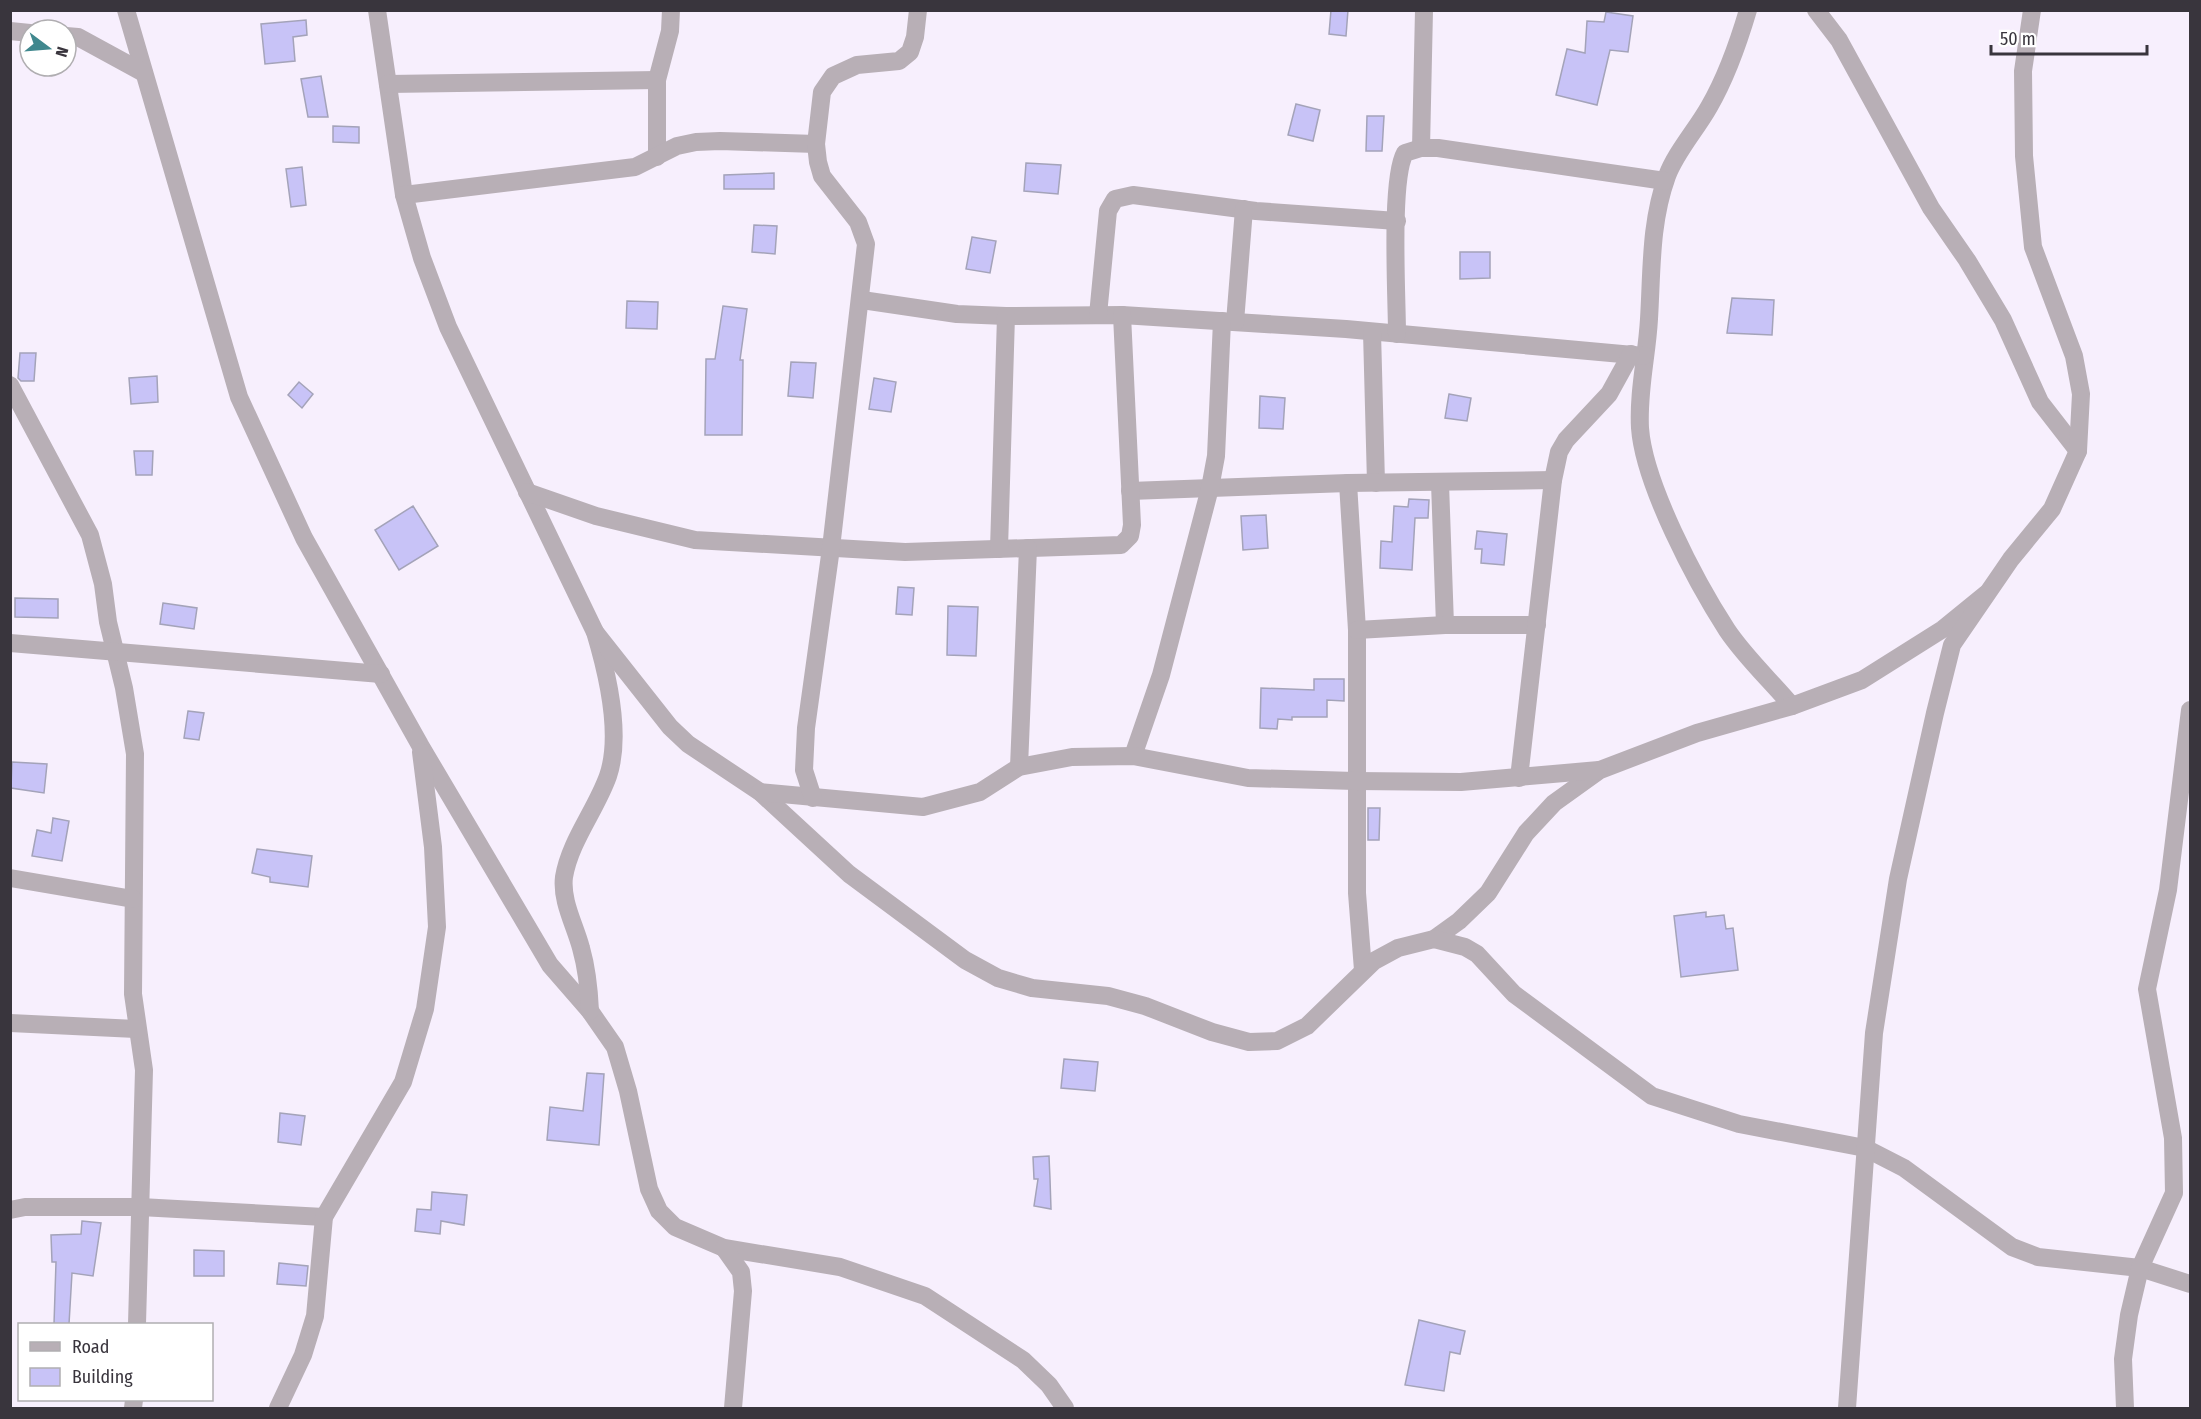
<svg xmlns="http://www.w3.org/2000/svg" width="2201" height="1419" font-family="'Fira Sans Condensed',sans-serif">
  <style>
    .building { fill: #c8c3f7; stroke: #a4a3b9; stroke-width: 1.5 }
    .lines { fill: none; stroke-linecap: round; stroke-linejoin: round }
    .minor { stroke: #b8afb6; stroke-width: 18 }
  </style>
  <rect width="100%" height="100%" fill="#f7effd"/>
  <g class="building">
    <path d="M1331,10H1348L1346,36L1329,34Z"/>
    <path d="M1606,12L1633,16L1628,52L1610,50L1597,105L1556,95L1567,49L1585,53L1587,21L1604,22Z"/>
    <path d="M306,20L307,35L293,37L295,61L265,64L261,24Z"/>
    <path d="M321,76L328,117H308L301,79Z"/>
    <path d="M1296,104L1320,110L1313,141L1288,135Z"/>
    <path d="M1367,116H1384L1382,151H1366Z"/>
    <path d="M333,126L359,127V143L333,142Z"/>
    <path d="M1026,163L1061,165L1058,194L1024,191Z"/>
    <path d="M302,167L306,205L291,207L286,169Z"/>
    <path d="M774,173V189H724V175Z"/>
    <path d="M754,225L777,226L775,254L752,252Z"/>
    <path d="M972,237L996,241L990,273L966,269Z"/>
    <path d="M1460,252H1490V278L1460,279Z"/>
    <path d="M1732,298L1774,300L1772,335L1727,333Z"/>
    <path d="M627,301L658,302L657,329L626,328Z"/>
    <path d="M723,306L747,309L740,360H743L742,435H705L706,359H715Z"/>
    <path d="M20,353H36L34,381H21L18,378Z"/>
    <path d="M791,362L816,363L813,398L788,396Z"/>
    <path d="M157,376L158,402L131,404L129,378Z"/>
    <path d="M874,378L896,382L891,412L869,409Z"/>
    <path d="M299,382L313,394L302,408L288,395Z"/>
    <path d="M1449,394L1471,398L1467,421L1445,418Z"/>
    <path d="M1260,396L1285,398L1283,429L1259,428Z"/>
    <path d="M134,451H153L152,475H136Z"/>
    <path d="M1409,499L1429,500L1428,518H1415L1412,570L1380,568L1381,541L1392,542L1394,506L1408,507Z"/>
    <path d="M413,506L438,546L399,570L375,530Z"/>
    <path d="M1266,515L1268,548L1243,550L1241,516Z"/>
    <path d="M1477,531L1507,534L1504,565L1481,563L1482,549H1475Z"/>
    <path d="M898,587L914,588L912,615L896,614Z"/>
    <path d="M15,598L58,599V618L15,617Z"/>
    <path d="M163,603L197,608L194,629L160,624Z"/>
    <path d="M948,606L978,607L976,656L947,655Z"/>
    <path d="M1314,679H1344V701L1327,700V717H1292V720L1278,719L1277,729L1260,728L1261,688L1314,690Z"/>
    <path d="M188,711L204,713L199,740L184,738Z"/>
    <path d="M12,762L47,764L44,793L11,788Z"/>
    <path d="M1368,808H1380L1379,840H1368Z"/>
    <path d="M53,818L69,821L62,861L32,856L37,830L51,833Z"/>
    <path d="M257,849L312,856L308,887L270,882V877L252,873Z"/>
    <path d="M1706,912V917L1724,915L1726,929L1733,928L1738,970L1681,977L1674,916Z"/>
    <path d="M1064,1059L1098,1062L1095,1091L1061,1088Z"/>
    <path d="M587,1073L604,1074L599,1145L547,1140L550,1107L583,1111Z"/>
    <path d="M280,1113L305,1116L301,1145L278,1142Z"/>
    <path d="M1049,1156L1050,1179L1051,1209L1034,1206L1038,1179H1034L1033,1157Z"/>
    <path d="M432,1192L467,1195L464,1225L441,1221L440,1234L415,1231L417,1209L431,1210Z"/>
    <path d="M82,1221L101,1223L93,1276L72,1273L69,1324H54L56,1262H52L51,1235L81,1234Z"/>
    <path d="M194,1250L224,1251V1276H194Z"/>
    <path d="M279,1263L308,1266L306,1286L277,1284Z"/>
    <path d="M1419,1320L1465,1331L1460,1354L1450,1352L1444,1391L1405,1385Z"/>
  </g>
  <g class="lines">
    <g class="minor">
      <path d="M126,10L239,397L304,538L420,745L550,965L590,1011L615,1047L628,1091L649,1189L659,1211L675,1227L724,1248L840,1267L925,1296L1023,1360L1049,1385L1065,1408"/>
      <path d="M377,10L404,195L422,258L448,327L595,632C607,672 622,735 608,776C596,810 570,841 564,877C561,901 575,925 581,948C587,969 589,989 590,1011"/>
      <path d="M1748,10C1738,44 1727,76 1709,107C1696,130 1676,152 1667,176C1650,223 1652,270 1649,319C1647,356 1638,390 1640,428C1644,484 1696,582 1727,630C1745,657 1771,681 1792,706"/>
      <path d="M1816,10L1839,40L1931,208L1967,260L2003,320L2040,402L2078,451"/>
      <path d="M10,31L30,33"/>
      <path d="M66,36L78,37L144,73"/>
      <path d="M388,84L657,80"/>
      <path d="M1421,148L1424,10"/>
      <path d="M657,157V80L670,31L671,10"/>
      <path d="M404,195L635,167L677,146L696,142L720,141L816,144"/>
      <path d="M862,300L957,314L1006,316L1122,315L1346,329L1644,356"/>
      <path d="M1098,315L1108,211L1115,199L1133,195L1256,211L1397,221"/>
      <path d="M1235,322L1244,209"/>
      <path d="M1372,332L1376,483"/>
      <path d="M1397,334C1397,298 1390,179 1405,153L1421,148H1438L1665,181"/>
      <path d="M10,385L90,535L103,584L108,622L124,688L135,754L133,994L144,1070L137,1324"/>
      <path d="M1348,483L1357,630V893L1363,970"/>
      <path d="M1440,483L1445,625"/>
      <path d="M1130,491L1348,483L1553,480"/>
      <path d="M527,492L596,516L695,540L905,552L1121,545L1130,536L1132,525L1122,315"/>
      <path d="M999,549L1006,316"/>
      <path d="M1357,630L1445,625H1537"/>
      <path d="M595,632L670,727L688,744L760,792L849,874L965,960L998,978L1032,988L1108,996L1145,1006L1212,1032L1249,1042L1277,1041L1307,1026L1374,961L1398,948L1434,939L1459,921L1488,893L1526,833L1554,803L1600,770L1697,733L1792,706L1862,680L1943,629L1986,594"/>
      <path d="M10,643L381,674"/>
      <path d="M1133,756L1161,675L1210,488L1216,456L1222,321"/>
      <path d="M1019,767L1028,548"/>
      <path d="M1519,778L1553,480L1559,452L1566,440L1609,394L1631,354"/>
      <path d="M760,792L923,807L980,792L1019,767L1072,757L1133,756L1248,778L1355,781L1461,782L1599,770"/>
      <path d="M813,798L804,770L806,728L831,548L866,244L858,222L822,176L818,162L816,144L822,92L833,76L857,65L899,61L910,52L915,37L918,10"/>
      <path d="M10,878L133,899"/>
      <path d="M1434,939L1465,947L1477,954L1514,994L1652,1096L1739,1124L1865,1148L1904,1168L2012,1247L2038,1257L2140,1268L2190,1284"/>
      <path d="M10,1023L136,1029"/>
      <path d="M10,1210L25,1207H140L324,1217"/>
      <path d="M724,1248L741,1272L743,1291L733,1408"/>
      <path d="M133,1408L134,1400"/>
      <path d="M278,1408L303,1355L315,1316L324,1217L403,1082L425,1009L437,927L433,847L421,752"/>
      <path d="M1847,1408L1874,1033L1898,879L1935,713L1952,645L2011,559L2052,509L2078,451L2081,394L2074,356L2033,247L2024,156L2023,71L2032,10"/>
      <path d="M2125,1408L2123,1359L2129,1315L2140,1268L2174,1193L2173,1138L2147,989L2168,890L2190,710"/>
    </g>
  </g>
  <rect width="2201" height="1419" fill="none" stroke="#39353d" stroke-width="24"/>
  <rect x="18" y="1323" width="195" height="78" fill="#ffffff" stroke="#b0aeb1" stroke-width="1.5"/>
  <rect x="30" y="1342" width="30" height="9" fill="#b8afb6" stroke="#b0aeb1" stroke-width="1.5"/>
  <text x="72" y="1353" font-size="18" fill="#39353d">Road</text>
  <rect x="30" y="1368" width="30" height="18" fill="#c8c3f7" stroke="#b0aeb1" stroke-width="1.5"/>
  <text x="72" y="1383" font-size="18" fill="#39353d">Building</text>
  <g transform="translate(48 48) rotate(106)"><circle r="28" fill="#ffffff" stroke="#b0aeb1" stroke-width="1.5"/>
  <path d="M0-4.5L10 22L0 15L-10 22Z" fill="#40888e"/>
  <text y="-9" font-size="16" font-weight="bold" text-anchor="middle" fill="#39353d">N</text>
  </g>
  <path d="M1991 45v9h156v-9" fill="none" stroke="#39353d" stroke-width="3"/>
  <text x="2000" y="45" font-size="18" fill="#39353d" stroke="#ffffff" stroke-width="4.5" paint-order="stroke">50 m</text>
</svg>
